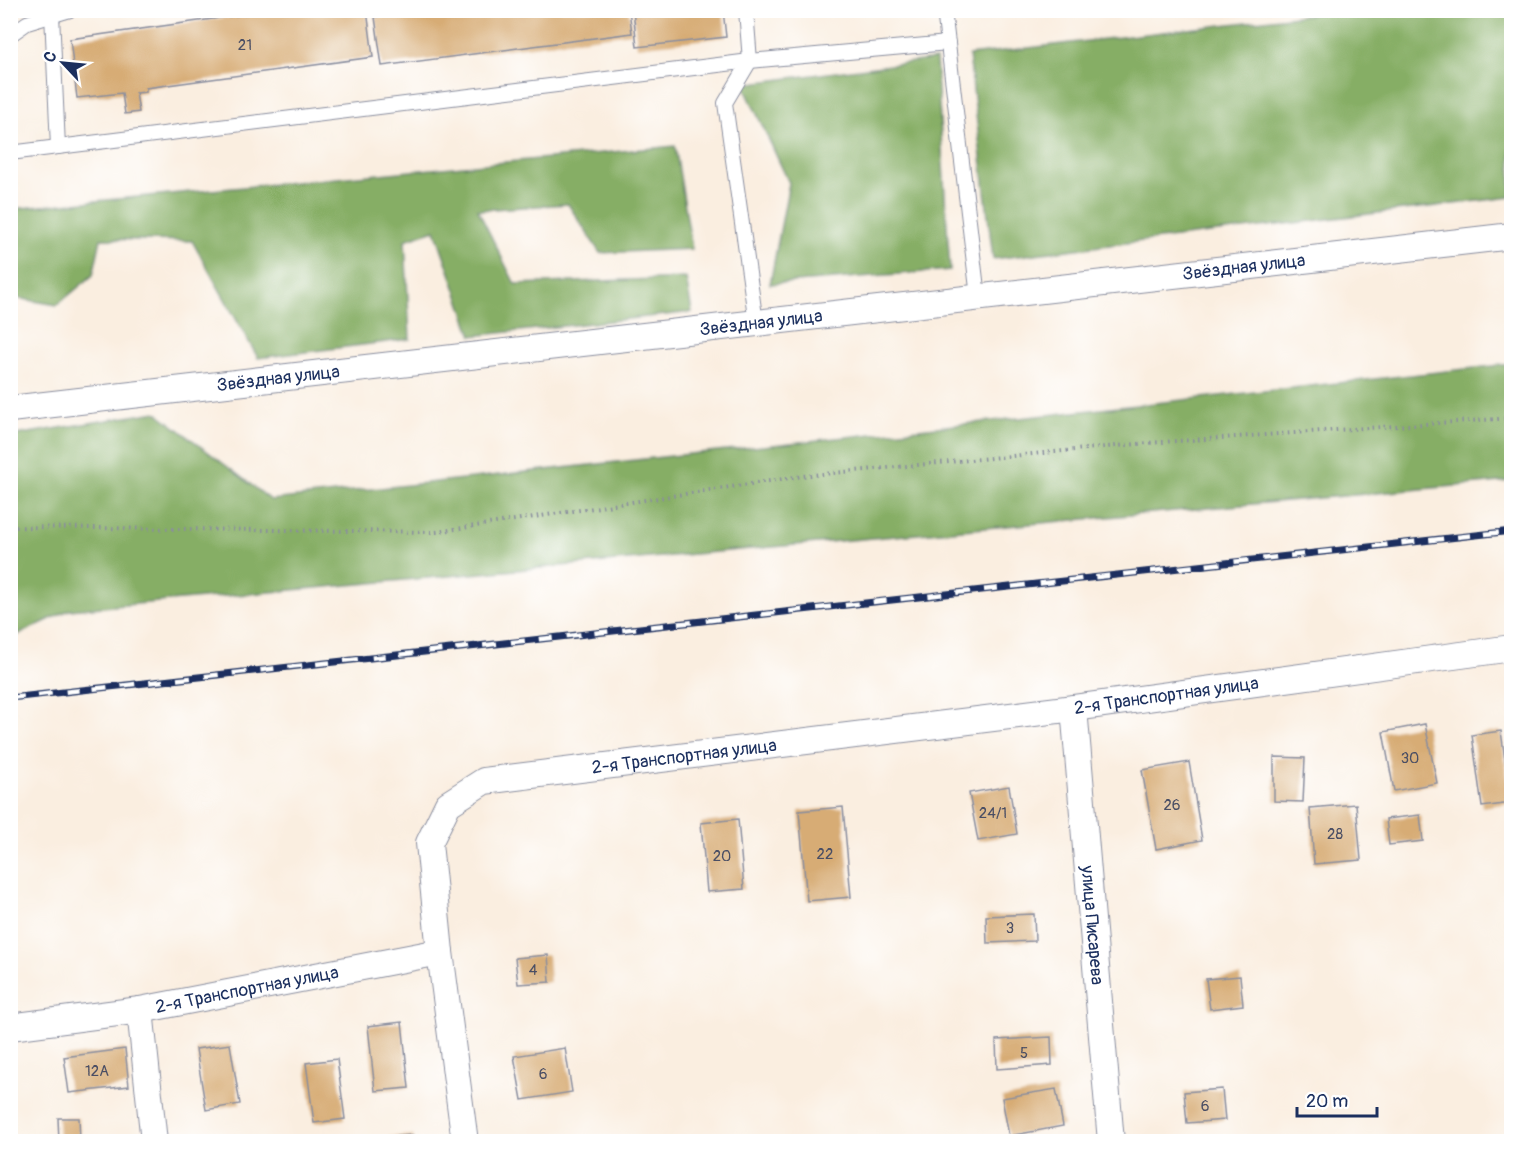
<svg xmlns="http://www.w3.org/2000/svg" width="1522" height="1152" font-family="Pangolin,sans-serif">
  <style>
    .forest { fill: #86ae65; stroke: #506e62; stroke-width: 1.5 }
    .building { fill: #d7ac75 }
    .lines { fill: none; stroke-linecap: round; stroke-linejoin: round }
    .lane-casing { stroke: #8a8e9f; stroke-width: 16 }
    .street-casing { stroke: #8a8e9f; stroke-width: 28 }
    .path { stroke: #8a8e9f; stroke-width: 4; stroke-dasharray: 1.5 4.5; stroke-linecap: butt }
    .lane { stroke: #fff; stroke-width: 14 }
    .street { stroke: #fff; stroke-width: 26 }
    .rail-casing { stroke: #1b2f5e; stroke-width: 7 }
    .rail { stroke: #fff; stroke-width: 4.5; stroke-dasharray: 14; stroke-linecap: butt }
    .labels { text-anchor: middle; stroke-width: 5; stroke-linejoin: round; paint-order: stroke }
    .number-label { font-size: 15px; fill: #4a4e64 }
    .street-label { font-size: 18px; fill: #1b2f5e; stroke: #fff }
  </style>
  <rect width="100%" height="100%" fill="#fff"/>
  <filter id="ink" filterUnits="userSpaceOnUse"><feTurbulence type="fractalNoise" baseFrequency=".0167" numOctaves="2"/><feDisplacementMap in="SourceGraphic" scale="12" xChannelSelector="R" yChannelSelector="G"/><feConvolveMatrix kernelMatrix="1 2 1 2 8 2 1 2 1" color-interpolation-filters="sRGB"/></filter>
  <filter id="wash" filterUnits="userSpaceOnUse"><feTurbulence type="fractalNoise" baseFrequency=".008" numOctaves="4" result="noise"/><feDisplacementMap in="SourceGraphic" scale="24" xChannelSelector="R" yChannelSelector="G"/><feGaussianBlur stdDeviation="1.35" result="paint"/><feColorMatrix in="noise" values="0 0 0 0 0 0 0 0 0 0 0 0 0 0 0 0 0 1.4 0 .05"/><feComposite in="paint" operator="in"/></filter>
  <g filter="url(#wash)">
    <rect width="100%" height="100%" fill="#faeee0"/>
    <g class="forest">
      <path d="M1339,11H1511V197L993,259L969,55Z"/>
      <path d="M936,59L950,270L770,284L789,183L743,84Z"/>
      <path d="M675,146L692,249L600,253L568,204L478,210L515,284L686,278L692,312L472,336L435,230L405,240L410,339L258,358L192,241L101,239L93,275L57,305L11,297V209Z"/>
      <path d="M1511,364V481L69,610L11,638V436L156,412L271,500Z"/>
    </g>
    <g id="blocks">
      <g class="building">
        <path d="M278,10H367L373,57L146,88V92L136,93L139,112L125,114L122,93L77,98L70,39Z"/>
        <path d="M426,10H629L632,33L382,66L375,17Z"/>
        <path d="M633,10H723L726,37L637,47Z"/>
        <path d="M1425,724L1437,783L1394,791L1383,732Z"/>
        <path d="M1501,731L1511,803L1482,807L1472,735Z"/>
        <path d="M1274,757L1305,758L1303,802L1274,801Z"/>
        <path d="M1189,762L1202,840L1156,849L1142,770Z"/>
        <path d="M1009,786L1017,834L978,841L969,793Z"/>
        <path d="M1356,804L1361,860L1314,864L1310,808Z"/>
        <path d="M843,807L851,897L807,901L799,811Z"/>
        <path d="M1420,815L1423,841L1389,845L1386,819Z"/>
        <path d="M738,819L744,889L707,892L701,823Z"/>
        <path d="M1034,914L1035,941L987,943L986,916Z"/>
        <path d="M548,955L550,982L518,984L515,958Z"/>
        <path d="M1240,976L1243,1005L1210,1009L1206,979Z"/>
        <path d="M402,1022L409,1088L375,1091L368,1026Z"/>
        <path d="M1051,1037L1052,1065L997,1069L996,1040Z"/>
        <path d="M230,1044L240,1104L206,1110L196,1049Z"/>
        <path d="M565,1048L572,1092L522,1100L514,1056Z"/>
        <path d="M125,1049L129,1086L69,1093L64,1057Z"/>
        <path d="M337,1059L345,1119L314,1123L306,1063Z"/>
        <path d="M1056,1089L1063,1126L1009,1136L1002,1098Z"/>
        <path d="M1222,1089L1225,1120L1187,1123L1184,1092Z"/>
        <path d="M58,1118H79L80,1142H59Z"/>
        <path d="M413,1135L414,1142H374L373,1138Z"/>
      </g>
    </g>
  </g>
  <g filter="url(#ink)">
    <use href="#blocks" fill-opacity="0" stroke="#8a8e9f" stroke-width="1.5"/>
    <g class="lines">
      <g class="lane-casing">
        <g id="lane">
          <path d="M746,10L750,61L725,103L756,323"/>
          <path d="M944,10L978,297"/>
          <path d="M52,14L58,147"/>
          <path d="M10,35L27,23L70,10"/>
          <path d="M10,153L750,61L948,43"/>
        </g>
      </g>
      <g class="street-casing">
        <g id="street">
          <path id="s1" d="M10,409L1512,236"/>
          <path id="s2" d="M1074,708L1111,1142"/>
          <path d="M440,952L465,1142"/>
          <path d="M140,1010L154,1142"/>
          <path id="s3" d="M10,1027L140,1010L440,952L429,843L448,804L484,781L1074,708L1512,648"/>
        </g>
      </g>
      <path class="path" d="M10,527L436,532L802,476L1148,443L1512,418"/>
      <use href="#lane" class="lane"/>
      <use href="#street" class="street"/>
      <g class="rail-casing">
        <path id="rail" d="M10,698L1512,531"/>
      </g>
      <use href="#rail" class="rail"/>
    </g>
  </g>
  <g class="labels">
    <g class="number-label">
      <text x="245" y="50">21</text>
      <text x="1410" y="763">30</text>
      <text x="1172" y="810">26</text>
      <text x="993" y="818">24/1</text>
      <text x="1335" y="839">28</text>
      <text x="825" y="859">22</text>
      <text x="722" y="861">20</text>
      <text x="1010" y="933">3</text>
      <text x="533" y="975">4</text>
      <text x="1024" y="1058">5</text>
      <text x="97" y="1076">12А</text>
      <text x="543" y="1079">6</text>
      <text x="1205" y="1111">6</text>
    </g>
    <g class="street-label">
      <text dy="6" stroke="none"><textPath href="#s1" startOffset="1242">Звёздная улица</textPath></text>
      <text dy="6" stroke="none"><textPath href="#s1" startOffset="756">Звёздная улица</textPath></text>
      <text dy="6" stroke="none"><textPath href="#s1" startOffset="270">Звёздная улица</textPath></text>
      <text dy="6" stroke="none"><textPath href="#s3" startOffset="1320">2-я Транспортная улица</textPath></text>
      <text dy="6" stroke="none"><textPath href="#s3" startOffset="834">2-я Транспортная улица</textPath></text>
      <text dy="6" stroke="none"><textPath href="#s2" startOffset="218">улица Писарева</textPath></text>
      <text dy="6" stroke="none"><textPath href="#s3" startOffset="240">2-я Транспортная улица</textPath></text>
    </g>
  </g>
  <rect width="1522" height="1152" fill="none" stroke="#fff" stroke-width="36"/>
  <g transform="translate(63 63) rotate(296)" stroke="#ffffff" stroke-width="4.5" paint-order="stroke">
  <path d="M0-4.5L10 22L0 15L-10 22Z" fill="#1b2f5e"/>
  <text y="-9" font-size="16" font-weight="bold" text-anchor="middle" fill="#1b2f5e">С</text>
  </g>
  <path d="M1297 1107v9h80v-9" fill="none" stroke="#1b2f5e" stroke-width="3"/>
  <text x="1306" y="1107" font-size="18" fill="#1b2f5e" stroke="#ffffff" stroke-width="4.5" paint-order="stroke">20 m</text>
</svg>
